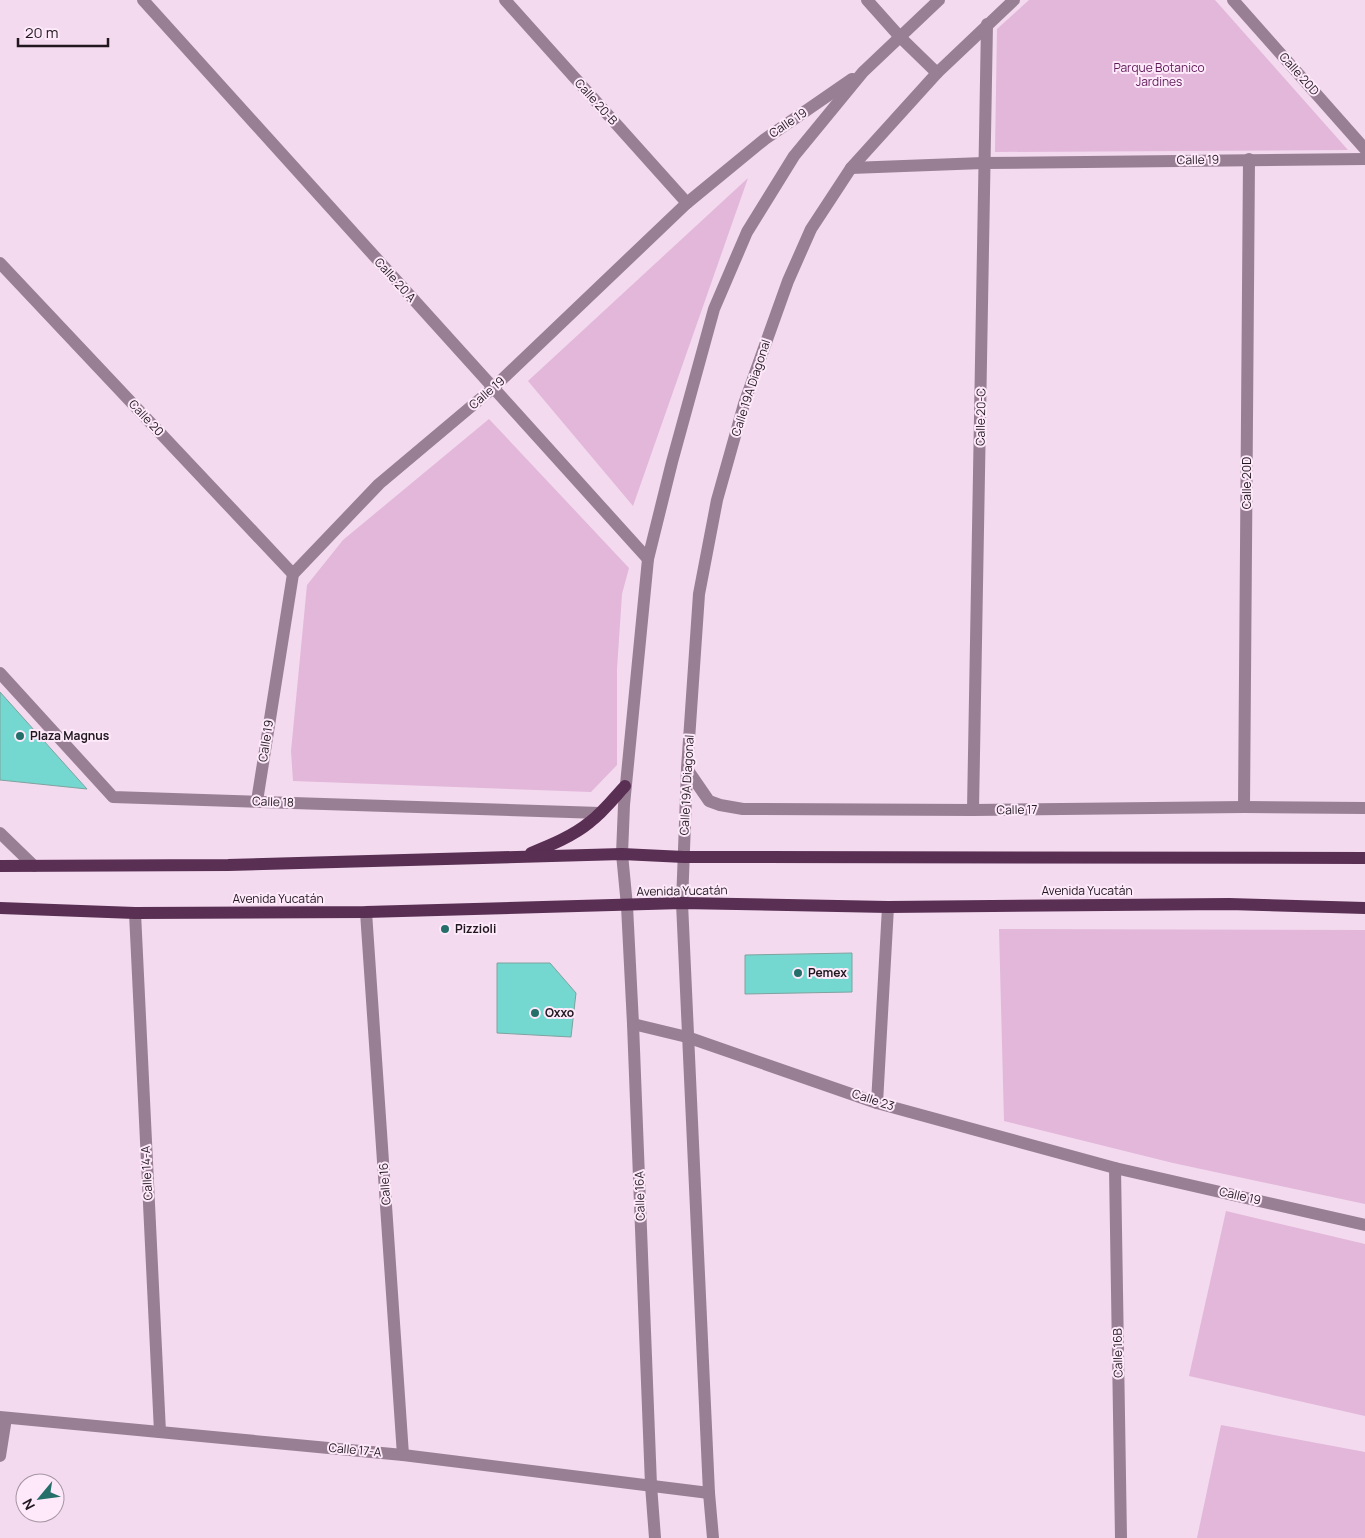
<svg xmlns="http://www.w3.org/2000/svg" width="1365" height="1538" font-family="Manrope,sans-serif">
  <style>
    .green { fill: #e2b7da }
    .building { fill: #74d8d1; stroke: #7fa29e }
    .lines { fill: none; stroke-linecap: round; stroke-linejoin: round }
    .minor { stroke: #997f94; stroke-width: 12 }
    .major { stroke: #592f54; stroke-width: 12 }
    .poi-dot { fill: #256f6a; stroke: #fde9fa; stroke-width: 2 }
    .labels { text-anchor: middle; stroke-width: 4; stroke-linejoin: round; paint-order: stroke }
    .park-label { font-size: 12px; fill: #5e1957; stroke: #fde9fa }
    .street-label { font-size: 12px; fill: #20171f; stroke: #fde9fa }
    .poi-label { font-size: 12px; font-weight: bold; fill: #20171f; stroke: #fde9fa; text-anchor: start }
  </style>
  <rect width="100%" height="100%" fill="#f3daef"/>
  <g class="green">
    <path d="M1029,0H1215L1348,150L995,152L997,29Z"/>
    <path d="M748,178L633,506L528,381Z"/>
    <path d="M489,419L629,568L622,594L617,669V765L591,792L293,781L291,751L307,585L343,540Z"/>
    <path d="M999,929L1365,930V1204L1173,1163L1004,1121Z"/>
    <path d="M1226,1211L1365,1244V1416L1189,1376Z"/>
    <path d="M1221,1425L1365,1452V1538H1197Z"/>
  </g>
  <g class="building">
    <path d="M0,692L87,789L0,780Z"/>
    <path d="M852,953V992L745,994V955Z"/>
    <path d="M497,963H550L576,993L571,1037L497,1033Z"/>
  </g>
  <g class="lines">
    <g class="minor">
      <path d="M143,0L648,559"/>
      <path d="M505,0L687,203"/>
      <path d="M867,0L900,37L937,73"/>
      <path d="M1233,0L1365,149"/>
      <path d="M851,168L983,163L1365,159"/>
      <path d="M0,263L293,574"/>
      <path d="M0,673L113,797L600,813"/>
      <path d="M687,769L709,801L720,805L743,809L973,810L1244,807L1365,808"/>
      <path d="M257,801L293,574L379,484L492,389L687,203L765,139L852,79"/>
      <path d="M1244,807L1249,159"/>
      <path d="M973,810L987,24"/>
      <path d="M0,833L34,866"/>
      <path d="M366,912L403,1455"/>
      <path d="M135,913L160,1432"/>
      <path d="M633,1024L687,1037L877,1103L1115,1168L1365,1225"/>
      <path d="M877,1103L888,907"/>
      <path d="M1115,1168L1121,1538"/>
      <path d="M0,1417L403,1455L709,1493"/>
      <path d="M0,1456L6,1418"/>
      <path d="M655,1538L651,1485L633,1024L627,906L622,854L624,805L648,559L672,462L714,309L747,232L794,156L863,72L939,0"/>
      <path d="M713,1538L709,1493L682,903L687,769L699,594L717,500L744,404L788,281L811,229L851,168L937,73L1014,0"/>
    </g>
    <g class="major">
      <path d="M531,853C551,845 573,836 590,822C603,812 614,798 625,786"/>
      <path d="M0,866L228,865L622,854L684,857L1365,858"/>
      <path d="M0,908L135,913L366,912L682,903L888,907L1229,904L1365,908"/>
    </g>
  </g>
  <g class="poi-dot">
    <circle cx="20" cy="736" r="5"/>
    <circle cx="445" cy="929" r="5"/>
    <circle cx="798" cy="973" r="5"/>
    <circle cx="535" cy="1013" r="5"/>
  </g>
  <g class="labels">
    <g class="park-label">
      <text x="1159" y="72">Parque Botanico<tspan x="1159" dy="14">Jardines</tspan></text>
    </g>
    <g class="street-label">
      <text transform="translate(1299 74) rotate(48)" y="4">Calle 20D</text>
      <text transform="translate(596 102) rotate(48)" y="4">Calle 20-B</text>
      <text transform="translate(788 123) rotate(-34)" y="4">Calle 19</text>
      <text transform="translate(1198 160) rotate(-1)" y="4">Calle 19</text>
      <text transform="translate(395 280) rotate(48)" y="4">Calle 20 A</text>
      <text transform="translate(751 388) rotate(-72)" y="4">Calle 19A Diagonal</text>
      <text transform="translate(487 393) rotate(-41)" y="4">Calle 19</text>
      <text transform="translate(981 417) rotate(-89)" y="4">Calle 20-C</text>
      <text transform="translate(146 418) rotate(47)" y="4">Calle 20</text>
      <text transform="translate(1247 483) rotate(-90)" y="4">Calle 20D</text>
      <text transform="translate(266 741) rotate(-81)" y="4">Calle 19</text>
      <text transform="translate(687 785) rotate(-87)" y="4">Calle 19A Diagonal</text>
      <text transform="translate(273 802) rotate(2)" y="4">Calle 18</text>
      <text transform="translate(1017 810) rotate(-1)" y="4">Calle 17</text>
      <text transform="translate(682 891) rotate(-1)" y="4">Avenida Yucatán</text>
      <text x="1087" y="895">Avenida Yucatán</text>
      <text x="278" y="903">Avenida Yucatán</text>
      <text transform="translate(873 1100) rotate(18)" y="4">Calle 23</text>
      <text transform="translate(147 1173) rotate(-93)" y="4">Calle 14-A</text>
      <text transform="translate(385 1184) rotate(-94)" y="4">Calle 16</text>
      <text transform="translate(640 1196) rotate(-92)" y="4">Calle 16A</text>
      <text transform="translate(1240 1196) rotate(13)" y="4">Calle 19</text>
      <text transform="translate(1118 1353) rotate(-91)" y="4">Calle 16B</text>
      <text transform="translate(355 1450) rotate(5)" y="4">Calle 17-A</text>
    </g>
    <g class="poi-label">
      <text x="30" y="740">Plaza Magnus</text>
      <text x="455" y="933">Pizzioli</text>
      <text x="808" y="977">Pemex</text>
      <text x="545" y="1017">Oxxo</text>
    </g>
  </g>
  <g transform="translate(40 1498) rotate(241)"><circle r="24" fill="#fde9fa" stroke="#a595a2"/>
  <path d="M0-4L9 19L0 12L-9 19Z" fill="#256f6a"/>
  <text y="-8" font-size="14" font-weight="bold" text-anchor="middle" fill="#20171f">N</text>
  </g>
  <path d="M18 38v8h90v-8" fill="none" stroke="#20171f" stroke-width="2.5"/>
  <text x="25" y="38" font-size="15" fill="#20171f" stroke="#fde9fa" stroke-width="4" paint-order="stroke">20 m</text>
</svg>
